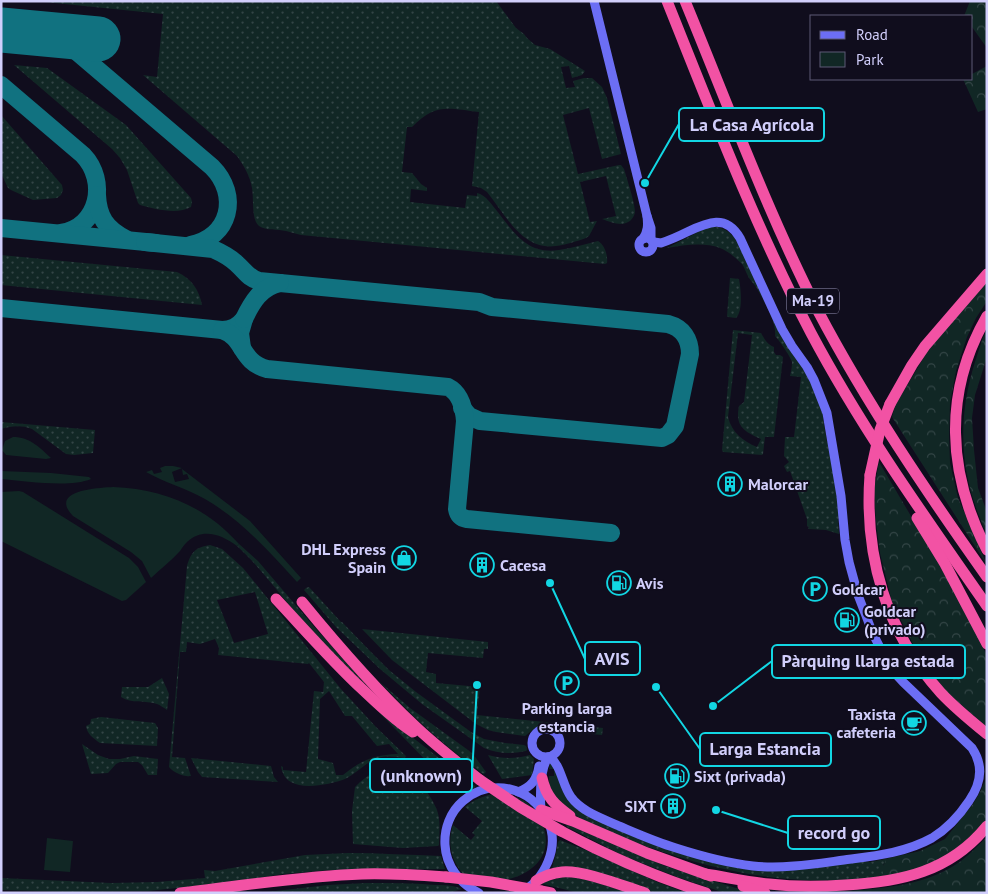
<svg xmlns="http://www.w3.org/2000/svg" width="988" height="894" font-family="'PT Sans',sans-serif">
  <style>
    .grass { fill: url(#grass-dots); fill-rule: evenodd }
    .forest { fill: url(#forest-crowns) }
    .park { fill: #112725 }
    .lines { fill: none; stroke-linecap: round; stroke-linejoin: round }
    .taxiway { stroke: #117280; stroke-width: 18 }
    .runway { stroke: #117280; stroke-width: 45 }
    .secondary { stroke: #6c6ef4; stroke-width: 9 }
    .highway { stroke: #f252a4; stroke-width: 11 }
    .highway-bridge { stroke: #f252a4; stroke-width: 11 }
    .labels { text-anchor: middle; stroke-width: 4; stroke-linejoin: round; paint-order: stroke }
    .shield { fill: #100d1d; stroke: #9794b8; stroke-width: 1 }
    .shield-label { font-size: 15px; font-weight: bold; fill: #d1cefb }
    .poi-label { font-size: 16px; font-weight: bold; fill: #d1cefb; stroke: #100d1d; text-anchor: start }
    .leader { fill: none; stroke: #12d6e3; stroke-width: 2 }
    .callout-dot { fill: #12d6e3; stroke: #100d1d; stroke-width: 2 }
    .callout { fill: #100d1d; stroke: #12d6e3; stroke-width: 2 }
    .callout-label { font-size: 18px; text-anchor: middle; font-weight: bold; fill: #d1cefb }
  </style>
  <defs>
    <pattern id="grass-dots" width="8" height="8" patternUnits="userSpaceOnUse" patternTransform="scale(1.25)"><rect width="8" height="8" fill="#112725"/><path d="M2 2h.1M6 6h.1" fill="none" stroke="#334546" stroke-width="1.8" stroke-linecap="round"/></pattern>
    <pattern id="forest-crowns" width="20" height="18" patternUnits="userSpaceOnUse" patternTransform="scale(1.25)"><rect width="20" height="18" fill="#112725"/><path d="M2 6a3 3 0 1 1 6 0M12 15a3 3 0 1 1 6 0" fill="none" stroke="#334546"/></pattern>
  </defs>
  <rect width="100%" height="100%" fill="#100d1d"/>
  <g class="grass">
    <path d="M35,1H496L516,28L524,34L527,38L535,45L550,49L585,71L582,75L572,78L569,66L561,67L566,88L575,87L573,81L584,78H592L602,87L607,98L621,154L602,159L589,108L563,115L578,174L619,165H621L624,169C627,179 635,203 635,212C634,219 628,224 621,224C615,224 608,221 602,219L616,216L606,176L580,182L590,222L597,221L589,236L586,238C577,241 566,245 556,246C522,251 505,214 487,192L481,188L472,186L479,112C448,108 435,103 412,127H407L402,172L412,173L421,184L427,188V191L411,189L410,202L465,208L467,195L477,196V193C486,195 491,204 497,211C514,233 528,255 559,250C572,248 585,244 598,241C605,245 608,256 607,263L605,264L301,235C296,234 291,232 286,231C278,229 266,231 259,226C251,220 254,198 252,188C250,176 244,166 237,156L143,75L157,77L163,14Z"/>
    <path d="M14,65L47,68L126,125L191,198L192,202L191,207C177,215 155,209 140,205L138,203L127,170L120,158L112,149Z"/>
    <path d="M1,115L62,185L63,190L61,195L57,198L33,200L11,190L8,188L1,173Z"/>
    <path d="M708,227C723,225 731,232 739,244L806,372L823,412V418L827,442H829L840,518L838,519L839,534L826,530L808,529L809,527L807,526V519L790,471L787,472L784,466L789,462L784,456L785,437H794L801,377L790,376C791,372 792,367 792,362C790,356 779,340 775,336C777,323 763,299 756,287C754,284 751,281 749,278C746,273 745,268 742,264C736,258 728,251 720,248C704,242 684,245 667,248Z"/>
    <path d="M1,255L177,272C192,279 199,290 202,305L1,285Z"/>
    <path d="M730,278L739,279C741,290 743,311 736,318L728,317L727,316Z"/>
    <path d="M733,330L761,333C765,340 767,344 774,347V352L776,355H780L783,357L774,437H765L763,454L762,455L723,452L722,450ZM738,333L752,335L744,402L739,406C735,426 743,431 761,439L757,447C743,441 732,433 728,417Z"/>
    <path d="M1,422L95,430L93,453L74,455L66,454L32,429C21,425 12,426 1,429Z"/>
    <path d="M239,544L258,561L316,629L371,690C345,666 320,640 296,613C276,590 259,566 237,546Z"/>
    <path d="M210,545L222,549L243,568L341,689L376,727L406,756L405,758C396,757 387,755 378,758C366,762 357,773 345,779C332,784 304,790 291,782C285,779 282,773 281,766L283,767V770L306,772L314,691L323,692L324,682L309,663L308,664L218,655L219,648L215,639L200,644L187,642L186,652H180L172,757L185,758L191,776C184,777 174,773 169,767L187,566C191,552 196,547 210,545ZM255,592L268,634L234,643L217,600ZM329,691L345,716H352L377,746L389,744L398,754C373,755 362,760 343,775H336L333,763L318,759L320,699Z"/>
    <path d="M309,587L341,622H342L370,651L389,670L416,692L471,732L484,739L505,743L524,745L526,746L527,750L526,751C512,754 498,754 484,748L422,704L380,669L336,627L304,590L306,588Z"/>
    <path d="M362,629L488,642V649H484L483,658L428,653L426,672L436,674V683L480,687L477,715L603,728L602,735L561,731L555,726L545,724L535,728L525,736L496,732L488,730L476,724L392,660Z"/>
    <path d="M162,678L169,694L167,710C164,708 160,705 157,704C145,700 132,704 121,697L122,687H148Z"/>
    <path d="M380,682L410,708L468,750L473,754L486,772L484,774L482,773C445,746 411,716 380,682Z"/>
    <path d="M361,694L403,730L475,786V788C463,791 452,785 443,778Z"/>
    <path d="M101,717L155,723L158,728L157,746L100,743C93,738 87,734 86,726L90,724L91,719Z"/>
    <path d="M82,744L98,755L109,759H120L134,756L158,759L157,775H148L142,765L138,762H120L116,764L108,773L91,774Z"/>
    <path d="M488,755C502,759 516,759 530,755L534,759L532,775L502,779Z"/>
    <path d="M191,758L271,766L274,777L278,782L202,777L198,772Z"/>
    <path d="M390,765C409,766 430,792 437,810C441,821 439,833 439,845L438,846L403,848L353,844L352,811L355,787L360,782L377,769Z"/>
    <path d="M494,794C502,795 512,795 520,799C529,802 534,809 539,817C567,867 503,894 464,875C451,861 447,843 453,825L471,840L475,835L472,833L482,821L465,807C474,800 482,796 494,794Z"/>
    <path d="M578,809L731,866L858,861L870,862L885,859V863L883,865L884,876C801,888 730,875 651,848C625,839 597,829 574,814Z"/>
    <path d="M567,824L665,866L752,893H725L680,878L624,856L567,827L566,825Z"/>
    <path d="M560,840L588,851L657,882L687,893H656L589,872L552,869L556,853L558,842Z"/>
    <path d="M348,853C379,853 410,855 441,856L445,869L330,870L283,874L226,883L148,891L74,892L1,890V878L111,883L157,882L205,878L204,870L215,871L305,855Z"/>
    <path d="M564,877L581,878L630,893H579L543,884V882Z"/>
    <path d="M366,883C389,883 412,883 435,885C443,885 454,885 462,889L452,892L441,893H258L328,885Z"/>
  </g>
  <g class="forest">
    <path d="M970,1H987V48L972,27V16H964Z"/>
    <path d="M987,66V109L978,112L963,79H972V74Z"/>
    <path d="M987,280V301L976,318L967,337L956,371L950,403L949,436L950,463L958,498L987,565L892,417L895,406L927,352Z"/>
    <path d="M987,330V357L975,395L972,418L974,450L978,488L987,512V534C960,478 956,422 975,362C979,351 981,340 987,330Z"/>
    <path d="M879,462L957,594L987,656V727L947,692L932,673L913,644L892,602L880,553L876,522L874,489Z"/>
    <path d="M987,777V819L978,830L948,856L913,871L884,876L883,874L882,867L885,863V859L920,851L945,839L973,804L979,794Z"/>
    <path d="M987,837V893H824C871,888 921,890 961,861C970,854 978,845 987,837Z"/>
  </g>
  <g class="park">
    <path d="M13,437C30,437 39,447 51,458L46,459L6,455L2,450L5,441Z"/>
    <path d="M165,466H173L182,468L172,472L175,482L189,479L187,474L183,475L182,469L250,521L301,578L297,582C269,551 241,520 205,499C186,488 165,483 146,472L152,470L154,474L162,472L160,468Z"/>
    <path d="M1,471L51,473L89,477L91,479C70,488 25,481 1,479Z"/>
    <path d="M113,487C163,489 205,506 239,544L237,546C222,535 203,527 187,542C184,545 182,548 180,551C171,561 160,569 151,578L142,561L131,552L73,516C48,490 98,488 113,487Z"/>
    <path d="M19,491L23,492L129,558L138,567L146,582L126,600L122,601L1,541V492Z"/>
    <path d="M550,764H552L578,809L574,814L558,803L547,784L549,783V776H554V769H549Z"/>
    <path d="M47,838L73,841L70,872L44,870Z"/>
  </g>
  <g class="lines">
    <g class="taxiway">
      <path d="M46,34L59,39L70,46L212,167C240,195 230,238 190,245"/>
      <path d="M1,85L83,155C108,181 99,227 61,233"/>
      <path d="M97,195C98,217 106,229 126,239"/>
      <path d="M1,228L156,243"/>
      <path d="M145,242L213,249C222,253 230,257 237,264C245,271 248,278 259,281L479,302L492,307L668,324C683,328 690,339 690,354L675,426L668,435L662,438L480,421L469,416L462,408"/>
      <path d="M1,308L222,330C232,330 238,326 244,319L240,333L242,348"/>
      <path d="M244,319C252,302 261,287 280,283"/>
      <path d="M222,330C245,338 240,362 267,369L448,387C460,393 464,408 465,421L457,509C458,515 461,518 467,519L611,533"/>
    </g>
    <path class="runway" d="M1,30L98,39"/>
    <g class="secondary">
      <path d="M594,1L647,216C648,225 648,231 643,239"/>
      <circle cx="646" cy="245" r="7"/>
      <circle cx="546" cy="743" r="14"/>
      <path d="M550,757C562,767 562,785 571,797C582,812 602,818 619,826C638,834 656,842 676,848C701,856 727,863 753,866C784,869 814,864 844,860C874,856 905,853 932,838C947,829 959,816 969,801C981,784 984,766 972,748L903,682L891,669L873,634L858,595L849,562L845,540L841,496L827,413L814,380L807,367L792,346L782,329L740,238C726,214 708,222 687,232C679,236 670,240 661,243L654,242L651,239V228L647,216"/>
      <path d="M518,792C531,787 537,780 539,766"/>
      <path d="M541,810C540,795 540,770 548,757"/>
      <path d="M479,893C460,884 446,866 445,845C444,829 450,812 463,801C491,777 531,787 547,819C561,846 545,881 519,893"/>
    </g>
    <g class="highway">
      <path d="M667,1C712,113 755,226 811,333C862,429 925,517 987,606"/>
      <path d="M685,1C728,105 767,211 818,311C867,404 926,491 987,577"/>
      <path d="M987,316C943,392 947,473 987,550"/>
      <path d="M890,404L912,365L925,346L987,274"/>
      <path d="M870,475C864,556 886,632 941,693C955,708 971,721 987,734"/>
      <path d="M917,518L945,564L987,644"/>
      <path d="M276,599C305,630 332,661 362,689C378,704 394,720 413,732"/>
      <path d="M302,602C338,646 374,688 415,726C436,746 458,763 480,780"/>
      <path d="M542,778C546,797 555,805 570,816"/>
      <path d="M541,810L573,821L647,853L711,876"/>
      <path d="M561,831C608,856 656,877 706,893"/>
      <path d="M705,874C726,877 747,882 769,884C794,887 819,887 845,885C900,882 950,872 987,826"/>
      <path d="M536,881C544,876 553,873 562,872C584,870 623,886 645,893"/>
      <path d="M743,886L765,893"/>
      <path d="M541,891L551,893"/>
      <path d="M180,893C241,886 302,876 362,874C390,873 418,875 446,877"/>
    </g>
    <g class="highway-bridge">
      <path d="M870,475L880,430L890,404"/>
      <path d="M480,780L520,807L561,831"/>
      <path d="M446,877L491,882L541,891"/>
    </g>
  </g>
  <defs>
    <g id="building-ring" transform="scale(1.25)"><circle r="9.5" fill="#100d1d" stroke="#12d6e3" stroke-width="1.5"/><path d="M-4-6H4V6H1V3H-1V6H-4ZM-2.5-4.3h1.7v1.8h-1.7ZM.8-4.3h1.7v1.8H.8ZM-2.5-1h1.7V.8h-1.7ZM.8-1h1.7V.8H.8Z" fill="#12d6e3"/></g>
    <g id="shop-ring" transform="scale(1.25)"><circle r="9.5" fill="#100d1d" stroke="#12d6e3" stroke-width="1.5"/><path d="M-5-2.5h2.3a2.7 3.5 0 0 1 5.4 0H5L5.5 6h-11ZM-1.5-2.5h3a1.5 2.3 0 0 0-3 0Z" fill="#12d6e3"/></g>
    <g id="fuel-ring" transform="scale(1.25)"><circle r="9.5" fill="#100d1d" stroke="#12d6e3" stroke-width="1.5"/><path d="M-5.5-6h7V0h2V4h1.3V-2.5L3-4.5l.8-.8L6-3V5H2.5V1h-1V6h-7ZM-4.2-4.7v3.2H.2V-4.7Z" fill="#12d6e3"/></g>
    <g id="parking-ring" transform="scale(1.25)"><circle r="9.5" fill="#100d1d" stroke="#12d6e3" stroke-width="1.5"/><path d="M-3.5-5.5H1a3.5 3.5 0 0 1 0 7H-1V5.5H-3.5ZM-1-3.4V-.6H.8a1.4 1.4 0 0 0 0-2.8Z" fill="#12d6e3"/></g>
    <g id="cafe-ring" transform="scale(1.25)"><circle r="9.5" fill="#100d1d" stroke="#12d6e3" stroke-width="1.5"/><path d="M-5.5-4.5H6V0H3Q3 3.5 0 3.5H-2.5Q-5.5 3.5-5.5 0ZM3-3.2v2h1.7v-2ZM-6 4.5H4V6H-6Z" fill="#12d6e3"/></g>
  </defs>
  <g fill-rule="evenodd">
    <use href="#building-ring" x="730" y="484"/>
    <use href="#shop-ring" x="404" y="558"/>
    <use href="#building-ring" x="482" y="565"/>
    <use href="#fuel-ring" x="619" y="583"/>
    <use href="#parking-ring" x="815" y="589"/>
    <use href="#fuel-ring" x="847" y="620"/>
    <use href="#parking-ring" x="567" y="683"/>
    <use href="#cafe-ring" x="914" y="723"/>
    <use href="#fuel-ring" x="677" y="776"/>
    <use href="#building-ring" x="673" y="806"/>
  </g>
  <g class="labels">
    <rect class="shield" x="787" y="288.5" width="52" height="25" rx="4"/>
    <g class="shield-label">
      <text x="813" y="306">Ma-19</text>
    </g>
    <g class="poi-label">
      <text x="748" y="490">Malorcar</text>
      <text x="386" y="555" text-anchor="end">DHL Express<tspan x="386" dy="18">Spain</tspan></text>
      <text x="500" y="571">Cacesa</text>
      <text x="636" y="589">Avis</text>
      <text x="832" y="595">Goldcar</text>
      <text x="864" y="617">Goldcar<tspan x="864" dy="18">(privado)</tspan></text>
      <text x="567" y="714" text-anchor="middle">Parking larga<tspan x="567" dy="18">estancia</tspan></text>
      <text x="896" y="720" text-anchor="end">Taxista<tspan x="896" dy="18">cafeteria</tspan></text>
      <text x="694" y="782">Sixt (privada)</text>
      <text x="656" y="812" text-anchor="end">SIXT</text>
    </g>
  </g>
  <path class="leader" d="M645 183L679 124M550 583L585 659M713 706L772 661M656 687L700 749M477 685L472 775M716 810L788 833"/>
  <g class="callout-dot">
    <circle cx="645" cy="183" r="5"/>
    <circle cx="550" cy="583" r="5"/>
    <circle cx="713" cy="706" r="5"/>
    <circle cx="656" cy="687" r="5"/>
    <circle cx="477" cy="685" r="5"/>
    <circle cx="716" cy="810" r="5"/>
  </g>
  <g class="callout">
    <rect x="679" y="108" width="145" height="33" rx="5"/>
    <rect x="585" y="642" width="55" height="33" rx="5"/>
    <rect x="772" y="645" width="193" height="33" rx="5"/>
    <rect x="700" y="733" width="131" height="33" rx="5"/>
    <rect x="370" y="759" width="102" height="33" rx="5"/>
    <rect x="788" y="816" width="92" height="33" rx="5"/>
  </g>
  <g class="callout-label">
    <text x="752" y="131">La Casa Agrícola</text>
    <text x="612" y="665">AVIS</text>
    <text x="868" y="667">Pàrquing llarga estada</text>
    <text x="765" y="755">Larga Estancia</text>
    <text x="421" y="782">(unknown)</text>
    <text x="834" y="839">record go</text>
  </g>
  <rect width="988" height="894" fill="none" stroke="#d1cefb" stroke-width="5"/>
  <rect x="810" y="15" width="162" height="65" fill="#100d1d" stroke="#5d5a76"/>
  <rect x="820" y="31" width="25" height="8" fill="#6c6ef4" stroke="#5d5a76"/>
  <text x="856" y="40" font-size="15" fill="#d1cefb">Road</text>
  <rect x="820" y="52" width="25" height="15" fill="#112725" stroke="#5d5a76"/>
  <text x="856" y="65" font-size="15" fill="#d1cefb">Park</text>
</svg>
